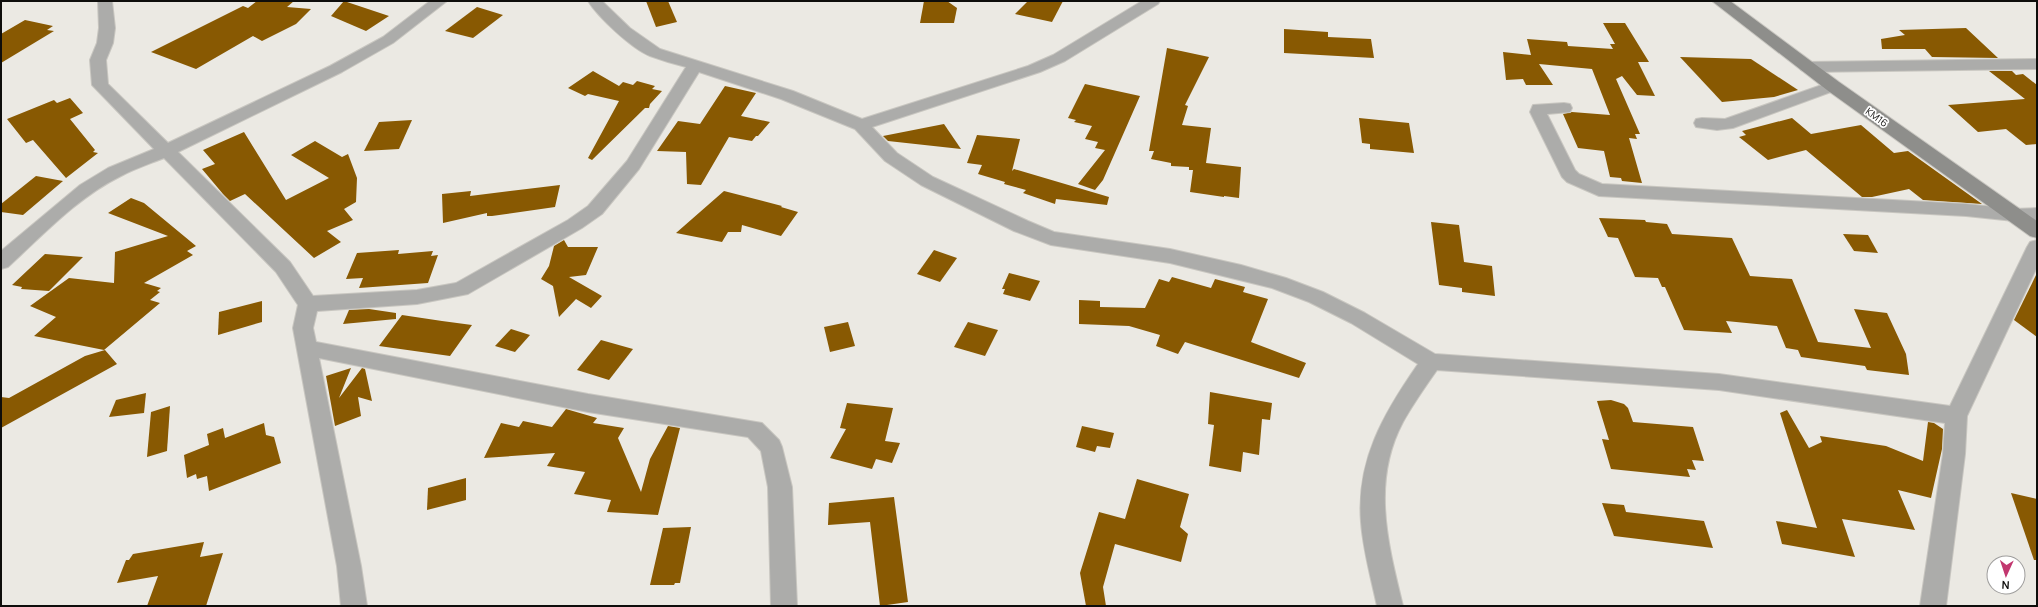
<svg xmlns="http://www.w3.org/2000/svg" width="2038" height="607" font-family="Manrope,sans-serif">
  <style>
    .building { fill: #885902 }
    .lines { fill: none; stroke-linecap: round; stroke-linejoin: round }
    .street-casing { stroke: #c8c6c0; stroke-width: 2 }
    .secondary-casing { stroke: #c8c6c0; stroke-width: 2 }
    .street { fill: #acacaa; fill-rule: evenodd }
    .secondary { fill: #8e8e8b; fill-rule: evenodd }
    .labels { text-anchor: middle; stroke-width: 3.5; stroke-linejoin: round; paint-order: stroke }
    .street-label { font-size: 10px; fill: #0e0d0b; stroke: #fff }
  </style>
  <rect width="100%" height="100%" fill="#ebe9e3"/>
  <g class="building">
    <path d="M257,1H294L287,7L311,9L296,24L262,41L253,36L196,69L151,52L243,6L248,8Z"/>
    <path d="M344,1L389,16L366,31L331,16Z"/>
    <path d="M646,1H668L677,22L656,27Z"/>
    <path d="M924,1H947L957,8L954,23H920Z"/>
    <path d="M1028,1H1063L1052,22L1015,14Z"/>
    <path d="M477,7L503,15L473,38L445,31Z"/>
    <path d="M25,20L53,26L47,30L54,31L1,63V34Z"/>
    <path d="M1603,23H1625L1649,62H1638L1655,96L1637,95L1622,76L1616,79L1640,134H1635L1637,139L1629,138L1642,183L1622,181L1621,178L1610,177L1604,151L1578,148L1563,114L1572,112L1610,115L1592,69L1539,64L1553,85H1526L1523,79L1506,80L1503,52L1531,55L1527,39L1567,42L1568,46L1613,49L1610,44H1615Z"/>
    <path d="M1966,28L1998,58L1932,57L1925,49H1882L1881,39L1905,35L1899,30Z"/>
    <path d="M1284,29L1328,32V37L1371,39L1374,58L1284,53Z"/>
    <path d="M1167,48L1209,57L1185,105L1188,106L1182,125L1211,128L1206,163L1241,167L1239,198L1224,196V197L1190,192L1193,170H1189V167L1171,166V163L1151,159L1154,151H1149Z"/>
    <path d="M1680,57L1751,59L1798,90L1774,97L1722,102Z"/>
    <path d="M593,71L619,86L623,82L633,85L637,81L655,86L652,89L662,91L650,104L649,108H645L592,160L588,158L619,101L588,94L585,96L568,88Z"/>
    <path d="M1989,71H2012L2016,75L2023,74L2037,85V144L2026,145L2006,129L1978,132L1948,105L2025,99Z"/>
    <path d="M1085,84L1140,96L1103,180L1095,190L1078,184L1105,150L1095,148L1098,142L1085,139L1092,126L1074,122L1076,120L1068,118Z"/>
    <path d="M725,86L756,93L741,116L770,122L758,136H756L752,141L729,137L701,185L687,184L686,152L657,151L678,121L700,124Z"/>
    <path d="M70,98L83,113L70,119L95,150L93,152L98,153L66,178L33,140L26,143L7,119L54,100L57,103Z"/>
    <path d="M1359,118L1409,123L1414,153L1370,149V144L1362,143Z"/>
    <path d="M1792,118L1811,134L1861,125L1894,153L1908,151L1982,204L1923,200L1909,189L1872,197H1862L1806,150L1768,160L1739,137L1746,135L1742,131Z"/>
    <path d="M412,120L399,149L364,151L379,122Z"/>
    <path d="M944,124L961,149L888,141L883,136Z"/>
    <path d="M244,132L286,200L329,178L291,155L315,141L342,157L348,154L357,178L356,202L344,209L353,220L327,231L341,242L314,258L245,194L230,201L223,194L202,169L215,164L203,150Z"/>
    <path d="M977,135L1020,139L1012,171L1014,169L1109,197L1107,205L1056,199L1055,204L1023,193L1026,190L1004,184L1005,182L978,174L982,165L967,163Z"/>
    <path d="M36,176L63,181L23,215L1,212V204Z"/>
    <path d="M560,185L555,207L492,216H487V213L443,223L442,194L471,191L470,196Z"/>
    <path d="M724,191L782,206L781,207L798,212L781,236L742,225L741,232H728L722,242L676,233Z"/>
    <path d="M131,198L144,203L196,246L187,251L193,255L144,283L161,288L157,291L160,292L150,300L160,303L104,350L34,336L56,317L30,306L69,278L114,283L115,252L168,236L108,213Z"/>
    <path d="M1599,218L1645,220L1646,222L1667,224L1672,234L1732,238L1750,276L1792,279L1818,342L1871,348L1854,309L1887,313L1906,354L1909,375L1867,370L1865,366L1801,357L1798,350L1786,348L1777,326L1726,321L1732,333L1684,330L1665,287H1662L1658,278L1635,277L1618,238L1608,237Z"/>
    <path d="M1431,222L1459,225L1464,262L1492,266L1495,296L1462,292V288L1439,285Z"/>
    <path d="M1843,234L1868,235L1878,253L1854,251Z"/>
    <path d="M564,240L568,247H598L586,275L569,277L602,296L591,308L576,299L559,317L553,286L541,279L549,266L554,246Z"/>
    <path d="M399,250L398,254L433,251L431,256L438,255L428,283L359,288L363,278L346,279L357,253Z"/>
    <path d="M934,250L957,258L940,282L917,274Z"/>
    <path d="M45,254L83,257L49,291L21,289L22,287L12,285Z"/>
    <path d="M1009,273L1040,281L1030,301L1003,294L1005,289H1002Z"/>
    <path d="M2037,273V337L2014,320Z"/>
    <path d="M1172,277L1211,288L1215,279L1245,287L1243,292L1268,299L1251,342L1306,363L1299,378L1185,342L1178,354L1156,346L1160,335L1129,326L1079,324V300L1100,301V307L1145,308L1159,279L1169,282Z"/>
    <path d="M262,301V322L218,335L219,312Z"/>
    <path d="M369,309L396,313V319L343,324L349,310Z"/>
    <path d="M402,315L442,321L472,325L450,356L379,346Z"/>
    <path d="M848,322L855,346L830,352L824,327Z"/>
    <path d="M968,322L998,330L985,356L954,347Z"/>
    <path d="M511,329L530,335L515,352L495,346Z"/>
    <path d="M601,340L633,349L609,380L577,370Z"/>
    <path d="M105,350L117,364L1,428V397L9,398L85,356Z"/>
    <path d="M351,368L339,398L362,368L365,369L372,401L358,397L361,416L335,426L326,376Z"/>
    <path d="M1210,392L1272,403L1270,420L1262,419L1259,455L1243,452L1241,472L1209,466L1214,425L1208,424Z"/>
    <path d="M146,393L144,413L109,417L116,400Z"/>
    <path d="M1611,400L1624,404L1628,408L1633,422L1693,427L1704,461L1692,460L1696,470L1687,469L1690,477L1611,469L1602,439L1609,440L1597,401Z"/>
    <path d="M847,403L893,408L885,441L900,443L892,463L876,459L872,469L830,458L846,429L840,428Z"/>
    <path d="M170,406L167,451L147,457L151,412Z"/>
    <path d="M566,409L597,418L593,423L624,428L618,438L641,492L650,459L668,426L680,428L658,515L607,512L611,500L574,494L585,472L547,466L555,453L484,458L501,423L519,427L523,421L552,427Z"/>
    <path d="M1787,410L1809,448L1822,442L1820,436L1886,446L1923,461L1928,422L1934,423L1943,429L1942,449L1931,498L1898,490L1915,530L1842,519L1855,557L1782,544L1776,521L1817,528L1780,413Z"/>
    <path d="M264,423L266,435L274,437L281,463L209,491L207,476L197,479L196,474L187,478L184,455L209,445L207,434L223,428L225,438Z"/>
    <path d="M1082,426L1114,433L1110,448L1097,446L1095,452L1076,447Z"/>
    <path d="M466,478V500L427,510L428,488Z"/>
    <path d="M1137,479L1189,494L1180,527L1188,534L1181,562L1115,544L1103,587L1106,606H1086L1080,573L1099,512L1125,519Z"/>
    <path d="M2011,493L2037,499V560H2034Z"/>
    <path d="M894,497L908,602L880,606L870,522L828,525L829,503Z"/>
    <path d="M1602,503L1624,505L1626,512L1704,521L1713,548L1614,536Z"/>
    <path d="M691,527L680,583H675L674,585H650L663,528Z"/>
    <path d="M204,542L200,557L223,553L206,606H147L158,576L117,583L126,560H129L133,554Z"/>
  </g>
  <g class="lines">
    <g class="street-casing">
      <g id="street">
        <path d="M98,1H112L115,28L113,43L106,60L108,84L168,143L330,66L383,37L430,1H447L393,43L342,72L178,152L290,262L313,296L417,290L456,283L568,220L588,206L627,161L686,67C674,64 661,60 650,56C632,49 598,17 588,1H602L630,28L660,49L793,91L862,119L1028,66L1053,55L1142,1H1160L1158,4L1065,61L1040,72L872,127L897,153L933,177L1028,221L1054,232L1170,249L1241,265L1286,278L1323,292L1365,313L1435,354L1719,374L1950,406L2027,247L2030,242L2037,240V267L1967,416L1965,454L1946,606H1920L1943,454L1945,423L1719,390L1437,370C1425,387 1413,404 1403,422C1371,482 1388,544 1403,606H1377C1371,578 1363,550 1361,522C1356,460 1384,413 1418,364L1351,323L1309,302L1272,288L1170,263L1051,245L1014,231L921,185L885,161L855,129L781,99L699,72L639,169L602,214L582,228L468,294L417,304L317,311L313,328L316,342L588,394L762,423L779,440L782,447L792,487L797,606H771L768,487L761,451L748,437L588,412L319,358L361,566L367,606H341L337,566L293,328L298,305L276,272L164,158C149,164 134,169 121,176C78,197 43,235 8,267L1,269V251L80,185L108,168L154,149L92,85L90,60L97,43L99,28Z"/>
        <path d="M2037,59V69L1807,72L1801,70L1799,67L1801,64L1807,62Z"/>
        <path d="M1833,81L1839,83L1841,86L1839,89L1733,128L1717,130L1696,127L1694,123L1696,119L1702,118L1725,119Z"/>
        <path d="M1564,103L1570,104L1572,108L1570,112L1547,114L1575,170L1579,174L1602,184L1966,204L2014,209L2037,208V220L2014,221L1966,216L1599,196L1567,182L1562,177L1530,112L1533,105Z"/>
      </g>
    </g>
    <g class="secondary-casing">
      <path id="secondary" d="M1712,1H1730L1839,82L2037,221V238L2030,236L1827,90Z"/>
    </g>
    <use href="#street" class="street"/>
    <use href="#secondary" class="secondary"/>
  </g>
  <g class="labels">
    <g class="street-label">
      <text transform="translate(1877 117) rotate(36)" y="4">KM16</text>
    </g>
  </g>
  <rect width="2038" height="607" fill="none" stroke="#0e0d0b" stroke-width="4"/>
  <g transform="translate(2006 575) rotate(183)"><circle r="19" fill="#ffffff" stroke="#9f9e9d"/>
  <path d="M0-3L7 15L0 10L-7 15Z" fill="#c2376f"/>
  <text y="-6" font-size="11" font-weight="bold" text-anchor="middle" fill="#0e0d0b">N</text>
  </g>
</svg>
